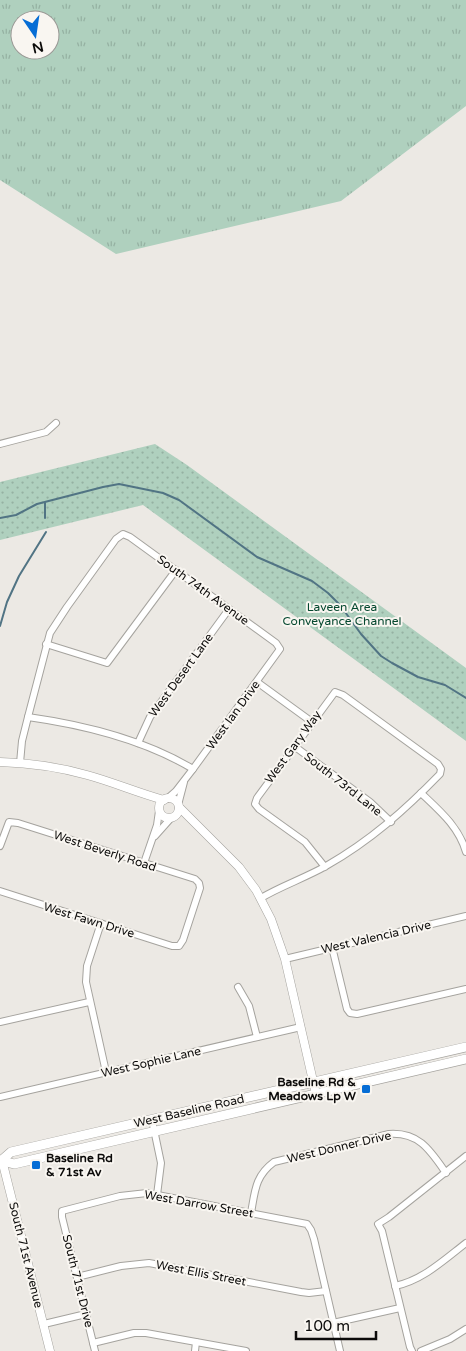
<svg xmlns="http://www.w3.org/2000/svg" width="466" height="1351" font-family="'Varela Round',sans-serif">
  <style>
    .grass { fill: url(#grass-tufts); fill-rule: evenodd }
    .park { fill: url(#park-dots) }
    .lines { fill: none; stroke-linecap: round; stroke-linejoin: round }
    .stream { stroke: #517484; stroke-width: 2 }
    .minor-casing { stroke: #a5a39e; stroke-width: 8 }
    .tertiary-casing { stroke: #a5a39e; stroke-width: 9 }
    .secondary-casing { stroke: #a5a39e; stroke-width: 10 }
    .minor { stroke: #fff; stroke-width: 6 }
    .tertiary { stroke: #fff; stroke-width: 8 }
    .secondary { stroke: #fff; stroke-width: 9 }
    .poi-dot { fill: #066dd5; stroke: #f9f6f1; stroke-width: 2 }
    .labels { text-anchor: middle; stroke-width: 4; stroke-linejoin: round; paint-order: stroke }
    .street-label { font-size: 12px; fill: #0c0b0a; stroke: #f9f6f1 }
    .park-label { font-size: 12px; fill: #05482f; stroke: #f9f6f1 }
    .poi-label { font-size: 12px; font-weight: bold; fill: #0c0b0a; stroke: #f9f6f1; text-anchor: end }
  </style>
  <defs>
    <pattern id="grass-tufts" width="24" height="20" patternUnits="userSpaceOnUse" patternTransform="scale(1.25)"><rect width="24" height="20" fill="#afd0be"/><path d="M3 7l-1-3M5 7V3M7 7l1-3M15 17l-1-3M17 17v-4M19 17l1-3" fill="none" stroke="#95b1a2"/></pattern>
    <pattern id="park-dots" width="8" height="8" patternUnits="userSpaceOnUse" patternTransform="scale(1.25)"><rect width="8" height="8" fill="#afd0be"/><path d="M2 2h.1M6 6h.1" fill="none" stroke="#95b1a2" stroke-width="1.8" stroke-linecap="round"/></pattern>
  </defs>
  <rect width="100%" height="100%" fill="#ece9e4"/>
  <path class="grass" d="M0,0H466V106L341,201L116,254L0,180ZM20,20H50V50H20Z"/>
  <path class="park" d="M155,444L187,465L466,668V741L143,505L0,540V482Z"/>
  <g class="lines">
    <g class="stream">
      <path d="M45,503V518"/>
      <path d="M0,518L16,515L37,504L103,487L119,484L163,493L179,500L257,557L312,581L328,593L340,605L361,634L381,656L392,663L418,677L445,685L466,698"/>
      <path d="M0,626L7,602L19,576L46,532"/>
    </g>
    <g class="minor-casing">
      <g id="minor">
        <path d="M0,444L46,432L56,423"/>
        <path d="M46,644L107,663L176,570"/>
        <path d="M257,682L312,722"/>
        <path d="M28,717C85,725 143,739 193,769"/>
        <path d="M138,743L150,717L229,609"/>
        <path d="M294,746L370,802L391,822"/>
        <path d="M20,763L22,741L28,717L50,633L67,607L116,539L123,534L130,537L276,643L280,649L193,769L176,791L167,799"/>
        <path d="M421,793C440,811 459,827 466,852"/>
        <path d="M178,805L184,782"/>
        <path d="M155,836L171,818"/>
        <path d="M0,846L9,822L18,823L195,879L199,883L200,888L183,940L179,946H172L0,891"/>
        <path d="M144,863L157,825L159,811"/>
        <path d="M261,898C281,886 305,878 326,866C370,841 405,810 440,774L441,769L438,764L343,695L335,692L257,798L255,804L259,809L305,842L325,867"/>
        <path d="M101,923L87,966L86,982L106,1072"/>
        <path d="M332,947L347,1009L350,1013L357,1014L466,989"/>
        <path d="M285,959L466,916"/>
        <path d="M238,987L249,1006L257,1037"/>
        <path d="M0,1022L89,1002"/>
        <path d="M0,1097L301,1027"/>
        <path d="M152,1120L161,1163L157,1195"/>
        <path d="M251,1213C255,1191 255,1176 274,1162L389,1134C419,1132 430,1150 446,1173"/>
        <path d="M77,1277L121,1266L149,1263L301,1292L309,1293L326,1291"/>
        <path d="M395,1286C423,1280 444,1260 466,1243"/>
        <path d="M333,1323L400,1308"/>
        <path d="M44,1324L86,1314"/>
        <path d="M93,1343L134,1333H146L246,1351"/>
        <path d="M95,1351L62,1217V1211L120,1196L147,1193L307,1224L311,1230L314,1239L340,1351"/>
        <path d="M195,1351L196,1342"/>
        <path d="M412,1351L410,1347L382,1231L378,1224L389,1217L466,1156"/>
        <path d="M421,1351L450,1339L466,1329"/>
      </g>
    </g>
    <g class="tertiary-casing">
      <g id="tertiary">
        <path d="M0,762C29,763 59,767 87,775C113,782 138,793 164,800"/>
        <circle cx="169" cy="808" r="10"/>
        <path d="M179,807L239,867L256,890L271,919L285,959L316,1094"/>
        <path d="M2,1160L50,1351"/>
      </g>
    </g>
    <g class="secondary-casing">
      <g id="secondary">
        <path d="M0,1160L14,1164L466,1059"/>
        <path d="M2,1160L11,1152L466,1047"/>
      </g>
    </g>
    <use href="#minor" class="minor"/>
    <use href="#tertiary" class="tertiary"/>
    <use href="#secondary" class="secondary"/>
  </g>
  <g class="poi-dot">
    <rect x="361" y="1084" width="10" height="10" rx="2.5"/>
    <rect x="31" y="1160" width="10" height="10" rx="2.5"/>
  </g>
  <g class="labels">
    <g class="street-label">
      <text transform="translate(203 590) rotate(36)" y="4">South 74th Avenue</text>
      <text transform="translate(181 675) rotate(-54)" y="4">West Desert Lane</text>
      <text transform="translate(233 715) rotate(-54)" y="4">West Ian Drive</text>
      <text transform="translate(293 747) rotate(-54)" y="4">West Gary Way</text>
      <text transform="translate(343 784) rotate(38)" y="4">South 73rd Lane</text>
      <text transform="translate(105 851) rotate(18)" y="4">West Beverly Road</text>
      <text transform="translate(89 920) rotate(17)" y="4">West Fawn Drive</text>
      <text transform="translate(376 937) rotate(-13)" y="4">West Valencia Drive</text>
      <text transform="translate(151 1062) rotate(-13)" y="4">West Sophie Lane</text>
      <text transform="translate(189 1111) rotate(-13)" y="4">West Baseline Road</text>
      <text transform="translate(339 1147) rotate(-13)" y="4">West Donner Drive</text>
      <text transform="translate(199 1204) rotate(10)" y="4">West Darrow Street</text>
      <text transform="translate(26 1255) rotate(76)" y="4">South 71st Avenue</text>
      <text transform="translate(201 1273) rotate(11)" y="4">West Ellis Street</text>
      <text transform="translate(78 1281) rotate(76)" y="4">South 71st Drive</text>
    </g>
    <g class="park-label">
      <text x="342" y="611">Laveen Area<tspan x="342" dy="14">Conveyance Channel</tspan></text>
    </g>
    <g class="poi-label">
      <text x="356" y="1086">Baseline Rd &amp;<tspan x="356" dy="14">Meadows Lp W</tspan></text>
      <text x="46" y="1162" text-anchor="start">Baseline Rd<tspan x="46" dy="14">&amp; 71st Av</tspan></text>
    </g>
  </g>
  <g transform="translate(35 35) rotate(167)"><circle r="24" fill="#f9f6f1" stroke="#9a9895"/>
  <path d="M0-4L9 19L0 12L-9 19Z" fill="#066dd5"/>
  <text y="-8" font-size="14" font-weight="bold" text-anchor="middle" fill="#0c0b0a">N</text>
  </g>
  <path d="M296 1331v8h80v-8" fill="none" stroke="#0c0b0a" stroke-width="2.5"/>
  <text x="304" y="1331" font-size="15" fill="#0c0b0a" stroke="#f9f6f1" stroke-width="4" paint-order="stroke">100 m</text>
</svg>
